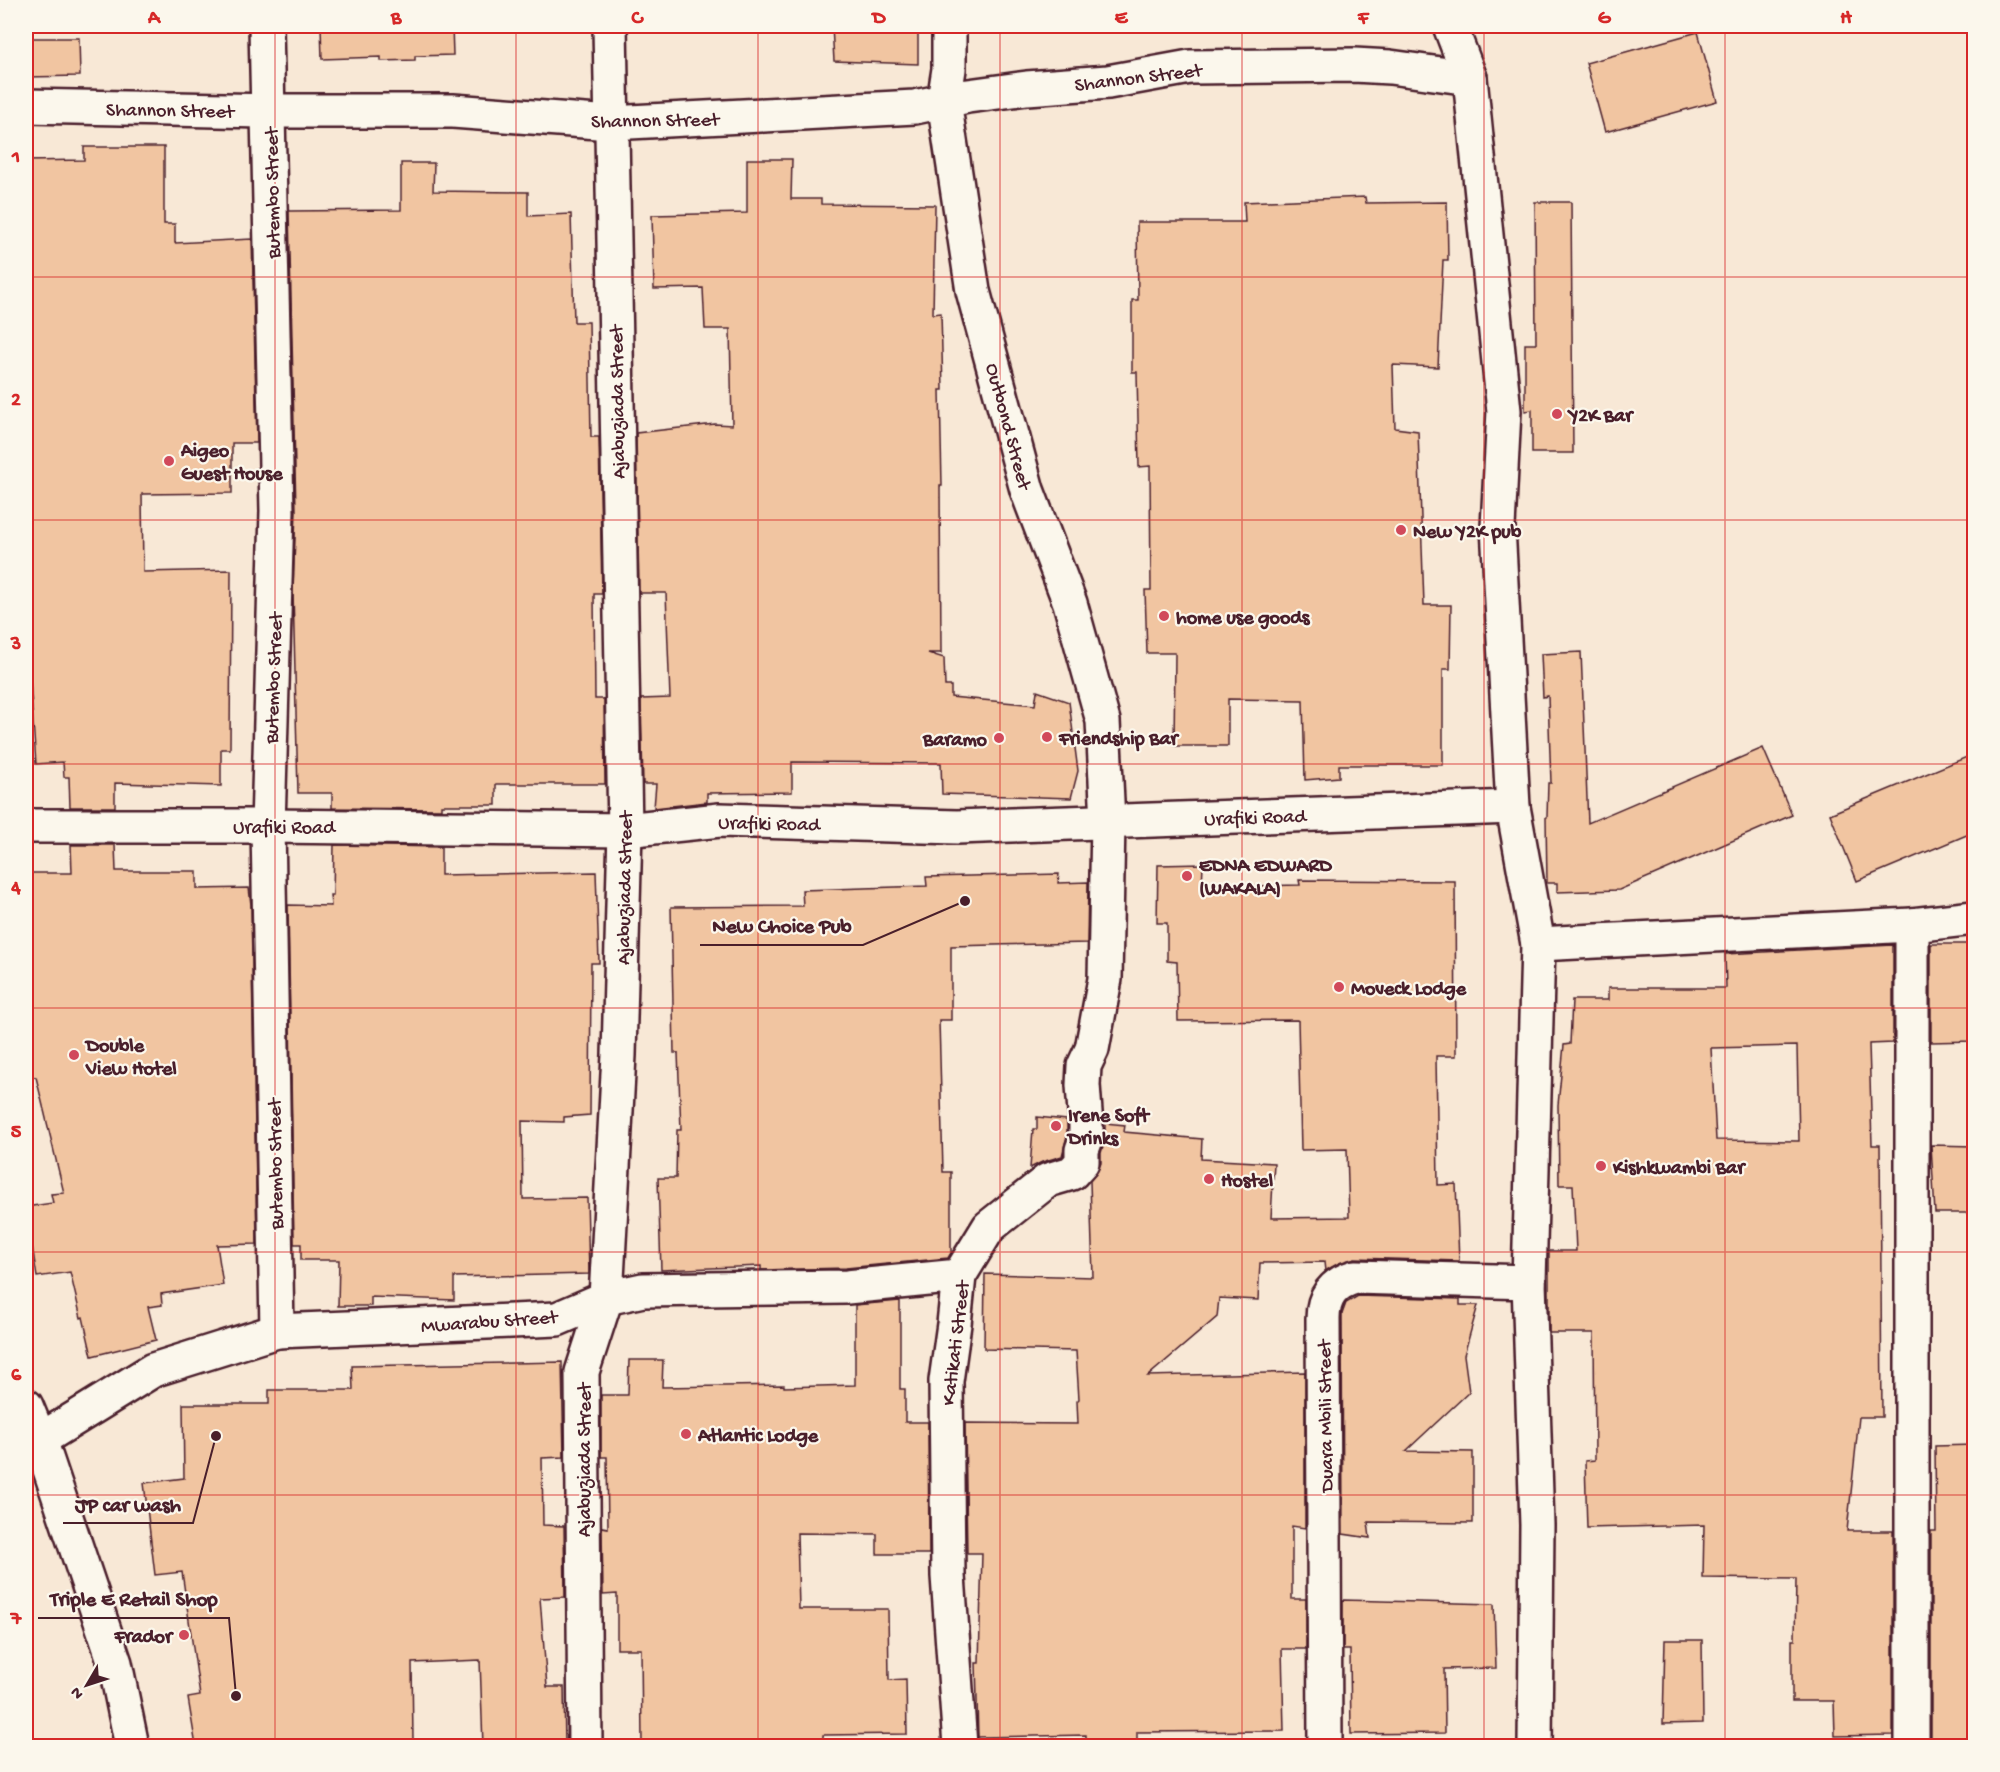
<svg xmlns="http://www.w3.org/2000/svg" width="2000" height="1772" font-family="'Gochi Hand',sans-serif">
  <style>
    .building { fill: #f1c5a1; stroke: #4a1f2b; stroke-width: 1.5; fill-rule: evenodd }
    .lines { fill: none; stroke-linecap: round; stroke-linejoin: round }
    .minor-casing { stroke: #4a1f2b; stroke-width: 38 }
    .minor { stroke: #fbf7ec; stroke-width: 33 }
    .grid { fill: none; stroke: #d62828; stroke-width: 1.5; stroke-opacity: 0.55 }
    .poi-dot { fill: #d1495b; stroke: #fbf7ec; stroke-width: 2 }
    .labels { text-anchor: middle; stroke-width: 4.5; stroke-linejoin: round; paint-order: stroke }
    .street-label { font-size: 20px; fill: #4a1f2b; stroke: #fbf7ec }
    .poi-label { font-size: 20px; font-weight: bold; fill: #4a1f2b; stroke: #fbf7ec; text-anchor: start }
    .leader { fill: none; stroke: #4a1f2b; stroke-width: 2 }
    .callout-dot { fill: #4a1f2b; stroke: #fbf7ec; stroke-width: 2 }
    .callout-label { font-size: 21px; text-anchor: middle; font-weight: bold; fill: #4a1f2b; stroke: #fbf7ec; stroke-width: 4.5; stroke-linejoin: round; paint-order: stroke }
    .neatline { fill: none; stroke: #d62828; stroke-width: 2 }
    .grid-label { font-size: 20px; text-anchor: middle; font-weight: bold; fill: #d62828 }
  </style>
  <rect width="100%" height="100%" fill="#f8e8d6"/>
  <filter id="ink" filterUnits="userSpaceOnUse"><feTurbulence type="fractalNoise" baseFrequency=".0167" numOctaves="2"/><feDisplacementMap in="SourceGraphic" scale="12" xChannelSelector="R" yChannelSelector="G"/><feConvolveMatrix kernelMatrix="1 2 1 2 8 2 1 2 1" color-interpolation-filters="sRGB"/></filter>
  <g filter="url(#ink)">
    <g class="building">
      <path d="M321,26H452L453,55L415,56V60L381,61V57L322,59Z"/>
      <path d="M832,26H918V64L834,61Z"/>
      <path d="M1698,32L1717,101L1605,132L1586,63Z"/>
      <path d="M26,38H79L80,76L26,77Z"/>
      <path d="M84,147H164V224H175V243L252,239L257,443H232V493L142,494L143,572L231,570L230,749H221V786L115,783V807H70L69,777H64L63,762L36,764L26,622V419L27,420L26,161L84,160Z"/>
      <path d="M747,159H792L791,199H821V204L935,205L933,314L941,313L943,390H940L942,486H940L941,653H928L944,658L945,686H951V697L1035,705L1037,691L1069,702L1078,771L1071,798L942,794L941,763L792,762V792L707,793V802L654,808L656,784H643L641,699L670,698L666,593H639L636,433L715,424L732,425L730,329H705L703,288L654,289L652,215L747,213Z"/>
      <path d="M401,163H434L433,191L528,192V216L571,214L574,322H589L591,437H599L602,594H594L595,699H604L605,784H496V805H441V809L332,808V793H298L293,591L296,511L289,211L401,210Z"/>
      <path d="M1365,197L1366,203L1447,202L1448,260H1443L1438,367L1393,365L1395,428L1418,431L1424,605H1451L1450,669H1443V765H1339V777L1305,780L1303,700L1228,699V746H1174L1175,653H1147L1145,590H1151L1150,466L1139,467L1137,372H1132V300H1138L1137,222H1245L1244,202Z"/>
      <path d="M1535,202H1571L1573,453H1532V410L1525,411V344H1536Z"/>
      <path d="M1581,652L1588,823L1763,748L1792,815L1619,890L1557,892V883H1547L1546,817H1547L1548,783H1551L1548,696L1543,697L1541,654Z"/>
      <path d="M1974,754V832L1857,881L1830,814Z"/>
      <path d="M71,845H115L116,871H197V889L249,888L251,905L257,1244L217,1245L223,1285L161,1294L162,1305L148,1307L156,1340L92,1356L83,1317L81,1318L70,1272L37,1277L26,1207L53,1203L51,1194L64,1193L36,1077L29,1076V910H26V873H72Z"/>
      <path d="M334,845L441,847V875L596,872L599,963H591L590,1115L564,1117V1122L522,1121L523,1199L587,1198L589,1274L454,1277V1300L371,1297V1306H338L339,1260H301V1244H294L288,905L331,906L330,895H333Z"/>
      <path d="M1203,864L1202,887L1300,885L1299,880L1455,881L1456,1056H1436L1438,1185L1456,1184L1459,1261L1355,1258L1339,1263L1325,1271L1324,1262L1260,1263L1258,1300L1219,1298L1217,1317L1148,1376L1305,1372V1528L1292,1526V1599H1306V1649H1282L1284,1731L1137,1732V1746H1086V1735L978,1737L976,1663H979L982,1553H967L965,1423L1078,1424L1077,1401L1079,1399L1076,1351L984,1349L985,1274L1093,1277L1090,1181L1096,1174L1101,1163V1153L1105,1139V1123L1125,1125L1124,1132L1202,1139L1201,1159L1274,1163L1271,1218L1349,1217L1347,1149L1301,1150L1298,1020L1178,1021L1177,962L1167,961V923H1157L1158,865Z"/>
      <path d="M1059,874L1058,883L1088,882L1087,943L951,946V1020H939L943,1172H951V1253L948,1258L846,1268L761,1270V1266L661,1270L658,1178H676L677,1130H681L678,1053H674L671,907L803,906L802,890L927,886L926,877Z"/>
      <path d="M1931,944H1974V1041L1931,1042Z"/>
      <path d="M1893,945V1043L1869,1044L1872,1145H1880L1882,1417H1859L1847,1531H1893V1735L1835,1736L1834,1701H1792V1640H1795L1796,1579L1703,1578L1704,1525L1587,1528L1585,1461L1595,1460L1594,1333H1549V1251H1576L1573,1185H1559L1558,1105L1564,1045L1570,1044L1572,1000H1608V988H1726L1725,954ZM1797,1046L1799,1141L1716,1140L1711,1048Z"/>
      <path d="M1037,1117L1067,1120V1136L1062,1156L1042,1162L1030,1168L1033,1129H1037Z"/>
      <path d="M1931,1145L1974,1146V1213H1935Z"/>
      <path d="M1358,1296L1460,1299V1305H1478L1464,1355L1469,1392L1406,1451L1473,1452V1523L1368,1522L1370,1538L1343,1534L1342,1314L1346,1303Z"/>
      <path d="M900,1301V1389H905V1422H928L929,1554H877V1534L797,1533L799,1609H888L889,1680L906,1679L907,1734L823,1735V1746H741V1743H642L641,1649H617V1594L603,1595L602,1527L608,1528L607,1457H601V1395H628L629,1360H663L662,1387L784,1385V1387L855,1385V1305Z"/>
      <path d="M562,1362L564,1457L542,1458L543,1525L564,1526L565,1597L540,1598L547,1687H564L565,1746H483L480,1660L412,1663L413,1740L358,1741V1746H196L188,1698L200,1696L182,1572L155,1575L144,1483L184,1478L183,1404H269V1390H353L352,1366Z"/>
      <path d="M1974,1445V1746H1931V1531H1936L1935,1446Z"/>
      <path d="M1343,1600L1494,1604L1496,1668L1444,1669L1445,1733L1351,1734L1350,1650H1343Z"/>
      <path d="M1665,1640H1702L1703,1723L1663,1724Z"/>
    </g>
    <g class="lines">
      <g class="minor-casing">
        <g id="minor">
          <path d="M266,26L277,511L268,826L277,1331"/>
          <path d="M949,26V69L944,101L973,291L1027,490L1070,603L1103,721L1108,821L1105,979L1092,1049L1084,1066L1083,1085L1086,1126V1139L1082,1150V1162L1072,1173L1048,1180L989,1227L959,1276L954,1324L946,1381L948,1576L960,1746"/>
          <path d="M1450,26L1470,78L1504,411L1498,527L1513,807L1538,944L1529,1282L1537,1525L1535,1746"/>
          <path d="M26,106L269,111H453L611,123L915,107L968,96L1027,88L1108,82L1190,67L1354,65L1390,67L1470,78"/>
          <path d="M26,826H268L625,830L720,820L957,827L1513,807"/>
          <path d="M1538,944L1912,925L1974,918"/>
          <path d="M26,1406L40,1440L115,1663L132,1746"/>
          <path d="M40,1440L153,1370L277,1331L557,1319L606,1298L643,1290L847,1287L959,1276"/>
          <path d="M585,1746L582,1372L606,1298L619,1055L625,830L610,26"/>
          <path d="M1325,1746L1323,1319C1323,1297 1333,1283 1355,1277L1529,1282"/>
          <path d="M1912,1746V925"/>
        </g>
      </g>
      <use href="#minor" class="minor"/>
    </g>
  </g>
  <path class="grid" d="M275,26V1746M516,26V1746M758,26V1746M1000,26V1746M1242,26V1746M1484,26V1746M1725,26V1746M26,277H1974M26,520H1974M26,764H1974M26,1008H1974M26,1252H1974M26,1495H1974"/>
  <g class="poi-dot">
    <circle cx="1557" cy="414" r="6"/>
    <circle cx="169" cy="461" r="6"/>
    <circle cx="1401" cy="530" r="6"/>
    <circle cx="1164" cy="616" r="6"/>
    <circle cx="1047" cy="737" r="6"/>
    <circle cx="999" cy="738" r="6"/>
    <circle cx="1187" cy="876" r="6"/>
    <circle cx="1339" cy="987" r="6"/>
    <circle cx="74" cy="1055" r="6"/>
    <circle cx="1056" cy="1126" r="6"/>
    <circle cx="1601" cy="1166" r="6"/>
    <circle cx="1209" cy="1179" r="6"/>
    <circle cx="686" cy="1434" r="6"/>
    <circle cx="184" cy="1635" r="6"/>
  </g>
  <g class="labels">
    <g class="street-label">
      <text transform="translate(1138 76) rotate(-7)" y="7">Shannon Street</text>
      <text transform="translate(170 109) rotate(1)" y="7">Shannon Street</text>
      <text transform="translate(655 119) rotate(-1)" y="7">Shannon Street</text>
      <text transform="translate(271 193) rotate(-91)" y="7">Butembo Street</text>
      <text transform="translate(616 402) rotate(-91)" y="7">Ajabuziada Street</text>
      <text transform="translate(1010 426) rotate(75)" y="7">Outbond Street</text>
      <text transform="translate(272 678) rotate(-88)" y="7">Butembo Street</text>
      <text transform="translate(1255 816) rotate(-2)" y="7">Urafiki Road</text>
      <text transform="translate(769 822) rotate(1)" y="7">Urafiki Road</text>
      <text x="284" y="833">Urafiki Road</text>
      <text transform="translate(623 888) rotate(-89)" y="7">Ajabuziada Street</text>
      <text transform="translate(274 1164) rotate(-91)" y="7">Butembo Street</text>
      <text transform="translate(489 1320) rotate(-4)" y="7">Mwarabu Street</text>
      <text transform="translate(954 1343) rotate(-83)" y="7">Katikati Street</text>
      <text transform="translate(1324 1416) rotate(-91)" y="7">Duara Mbili Street</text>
      <text transform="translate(583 1460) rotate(-90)" y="7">Ajabuziada Street</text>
    </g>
    <g class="poi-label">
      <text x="1569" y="421">Y2K Bar</text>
      <text x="181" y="456">Aigeo<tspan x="181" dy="23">Guest House</tspan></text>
      <text x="1413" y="537">New Y2K pub</text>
      <text x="1176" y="623">home use goods</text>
      <text x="1059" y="744">Friendship Bar</text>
      <text x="987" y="745" text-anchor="end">Baramo</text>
      <text x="1199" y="871">EDNA EDWARD<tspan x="1199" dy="23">(WAKALA)</tspan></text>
      <text x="1351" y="994">Moveck Lodge</text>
      <text x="86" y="1051">Double<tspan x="86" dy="23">View Hotel</tspan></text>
      <text x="1068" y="1121">Irene Soft<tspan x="1068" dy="23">Drinks</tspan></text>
      <text x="1613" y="1173">Kishkwambi Bar</text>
      <text x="1221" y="1186">Hostel</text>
      <text x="698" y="1441">Atlantic Lodge</text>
      <text x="172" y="1642" text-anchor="end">Frador</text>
    </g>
  </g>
  <path class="leader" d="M965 901L863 945H700M216 1436L193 1523H63M236 1696L229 1618H38"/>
  <g class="callout-dot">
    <circle cx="965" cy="901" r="6"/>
    <circle cx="216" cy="1436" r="6"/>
    <circle cx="236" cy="1696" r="6"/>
  </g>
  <g class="callout-label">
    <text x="782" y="932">New Choice Pub</text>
    <text x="128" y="1511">JP car wash</text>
    <text x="134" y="1605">Triple E Retail Shop</text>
  </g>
  <rect width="2000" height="1772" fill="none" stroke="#fbf7ec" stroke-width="66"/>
  <g transform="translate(87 1685) rotate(231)" stroke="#fbf7ec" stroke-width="4.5" paint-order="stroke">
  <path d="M0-4.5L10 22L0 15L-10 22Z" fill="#4a1f2b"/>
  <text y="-9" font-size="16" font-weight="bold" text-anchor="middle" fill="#4a1f2b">N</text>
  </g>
  <rect x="33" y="33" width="1934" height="1706" class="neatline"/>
  <g class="grid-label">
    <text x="154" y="23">A</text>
    <text x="396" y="23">B</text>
    <text x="637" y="23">C</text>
    <text x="879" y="23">D</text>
    <text x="1121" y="23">E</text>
    <text x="1363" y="23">F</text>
    <text x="1604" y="23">G</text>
    <text x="1846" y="23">H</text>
    <text x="16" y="162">1</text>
    <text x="16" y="405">2</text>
    <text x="16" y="649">3</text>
    <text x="16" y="893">4</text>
    <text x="16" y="1137">5</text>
    <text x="16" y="1380">6</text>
    <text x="16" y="1624">7</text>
  </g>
</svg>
